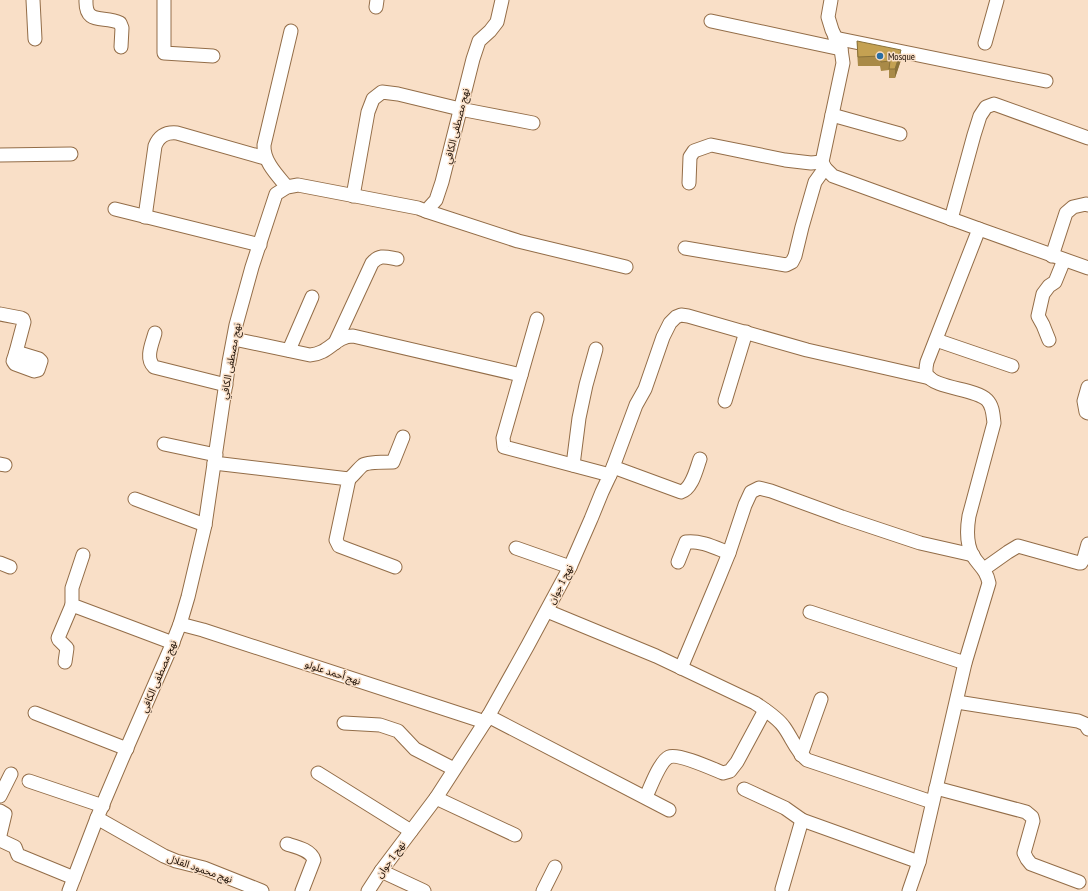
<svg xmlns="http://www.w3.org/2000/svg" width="1088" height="891" font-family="'PT Sans Narrow','Noto Sans Arabic',sans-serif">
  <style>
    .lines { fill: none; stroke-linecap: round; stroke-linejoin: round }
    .minor-casing { stroke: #936d48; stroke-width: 15 }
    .minor { stroke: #fff; stroke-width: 13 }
    .wall { fill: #a98a47 }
    .shaded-wall { fill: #897139 }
    .building { fill: #c4a152; stroke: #897139 }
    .poi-dot { fill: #296ea3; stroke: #f9dfc7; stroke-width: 1.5 }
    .labels { text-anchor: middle; stroke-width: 3; stroke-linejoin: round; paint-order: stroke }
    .poi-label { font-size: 10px; fill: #190b00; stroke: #f9dfc7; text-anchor: start }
    .street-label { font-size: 10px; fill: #190b00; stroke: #f9dfc7 }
  </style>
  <rect width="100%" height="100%" fill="#f9dfc7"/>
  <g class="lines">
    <g class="minor-casing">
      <g id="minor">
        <path d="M33,0L35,39"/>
        <path d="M86,0C85,26 104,15 120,23L122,28L121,47"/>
        <path d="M164,0V53L213,56"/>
        <path d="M831,0L828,17L832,30L841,49L843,63L822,162L825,168L833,176L979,229L927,362C926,367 925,371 927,375C935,389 975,388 987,400C993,406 993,415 994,423L969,516C967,528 966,544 973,556C980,567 986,569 989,583L965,663L919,862L909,891"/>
        <path d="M376,7L377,0"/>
        <path d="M711,21L841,49"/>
        <path d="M835,38L1046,81"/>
        <path d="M985,43L997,0"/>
        <path d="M832,115L900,134"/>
        <path d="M0,155L71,154"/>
        <path d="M689,183L690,157L694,151L711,145L785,160L811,163L822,162"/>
        <path d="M287,187C277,175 263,161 264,145L291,31"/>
        <path d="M353,196L368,112L373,99L382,92L398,94L460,109L533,123"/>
        <path d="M115,209L260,245"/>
        <path d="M426,211L518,241L626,267"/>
        <path d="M145,217L155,146C159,136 166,132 177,133L265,158"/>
        <path d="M951,219L974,135L980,116L986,107L994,104L1088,138"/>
        <path d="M979,229L1088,268"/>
        <path d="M685,248L786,265L792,262L795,256L802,227L815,182L825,168"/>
        <path d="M1052,256L1066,213L1073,207L1086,204L1088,205"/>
        <path d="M0,314L21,318L23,319L24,322L16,352"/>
        <path d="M155,333C152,344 145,358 154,367L226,385"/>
        <path d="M234,339L310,355C329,354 335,336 353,336L521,375"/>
        <path d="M936,340L1012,366"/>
        <path d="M1049,340L1043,325L1038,316L1043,294L1049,286L1055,282L1064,260"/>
        <path d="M335,343L372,263C380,254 386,257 397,259"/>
        <path d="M289,350L312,297"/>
        <path d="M16,352L39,359L41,361L38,370L34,371L15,364L13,361Z"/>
        <path d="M1088,387L1084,401L1086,412L1088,413"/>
        <path d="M725,401L746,332"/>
        <path d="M164,444L216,455"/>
        <path d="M214,463L349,479L336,540L339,546L395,567"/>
        <path d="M0,464L5,465"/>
        <path d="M573,465L579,418L586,385L596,349"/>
        <path d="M613,467L681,492C692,489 696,470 700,459"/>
        <path d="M610,475L636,405L645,389L663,337L670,323L676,317L681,315L688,316L807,350L930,378"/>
        <path d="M349,479C354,475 358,469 363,465C368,462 386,462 393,462L403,437"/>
        <path d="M135,499L205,525"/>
        <path d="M516,548L570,567"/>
        <path d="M83,555L72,588V605L173,643"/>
        <path d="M678,562L686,542C700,540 716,548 729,553"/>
        <path d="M0,563L10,567"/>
        <path d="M984,569L1008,552L1018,546L1079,563H1081L1084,558L1088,544"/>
        <path d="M547,611L656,656L755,703C764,709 778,718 784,727C792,738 796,751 807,760L932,802"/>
        <path d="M810,612L965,663"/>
        <path d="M180,624L203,630L485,722"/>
        <path d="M65,662L67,648L59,640L58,638L72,605"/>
        <path d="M681,668L718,580L729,553L745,505L751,492L759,488L771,491L842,517L920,543L973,555"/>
        <path d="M957,702L1078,721L1085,724L1088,729"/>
        <path d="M35,713L127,749"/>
        <path d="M488,716L669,810"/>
        <path d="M344,723L380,725L398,731L415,749L454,769"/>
        <path d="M801,755L821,699"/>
        <path d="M318,773L411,831"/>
        <path d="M29,781L103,806"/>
        <path d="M936,788L1026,812L1032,817L1033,821L1024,853L1027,859L1031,864L1079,882"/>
        <path d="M744,789L785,808L802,820L919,862"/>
        <path d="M0,796L11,774"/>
        <path d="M646,797C650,788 660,761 669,757C678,753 713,769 723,773L730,771L737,762L765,710"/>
        <path d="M436,798L515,835"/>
        <path d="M0,811L5,814L0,835"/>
        <path d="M97,818L164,856L176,861L204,868L262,891"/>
        <path d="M0,840L15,847L18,855L74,878"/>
        <path d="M287,844C297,847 311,850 314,860L302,891"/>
        <path d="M381,871L424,891"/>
        <path d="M782,889L802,820"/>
        <path d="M69,891L97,818L122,759L171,647L180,624L188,597L205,525L229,362L236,325L252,267L276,194L287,187L298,185L418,208L426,211L436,200L442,182L473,59L479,41L490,31L497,22L502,0"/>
        <path d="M368,891L381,871L436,798L485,722L528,645L570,567L591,519L602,492L610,475L504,447L503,438L537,319"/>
        <path d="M543,891L555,867"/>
      </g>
    </g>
    <use href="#minor" class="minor"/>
  </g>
  <path class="wall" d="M857,41L901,60L895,78H889V70L881,71L880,66H858L857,51Z"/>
  <path class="shaded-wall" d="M901,50V60L895,78V69Z"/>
  <path class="building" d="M857,41L901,50L895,69H889L890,61L881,62L880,56L858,57Z"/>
  <circle class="poi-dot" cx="880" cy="56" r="4"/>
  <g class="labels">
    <g class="poi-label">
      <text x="888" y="60">Mosque</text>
    </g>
    <g class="street-label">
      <text transform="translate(456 126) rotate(-76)" y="4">نهج مصطفى الكافي</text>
      <text transform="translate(230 361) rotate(-80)" y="4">نهج مصطفى الكافي</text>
      <text transform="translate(560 584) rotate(-63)" y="4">نهج 1 جوان</text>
      <text transform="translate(333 672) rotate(18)" y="4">نهج أحمد علولو</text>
      <text transform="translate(158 676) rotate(-67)" y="4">نهج مصطفى الكافي</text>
      <text transform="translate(390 859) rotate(-54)" y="4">نهج 1 جوان</text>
      <text transform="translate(200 868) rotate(19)" y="4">نهج محمود القلال</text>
    </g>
  </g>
</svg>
